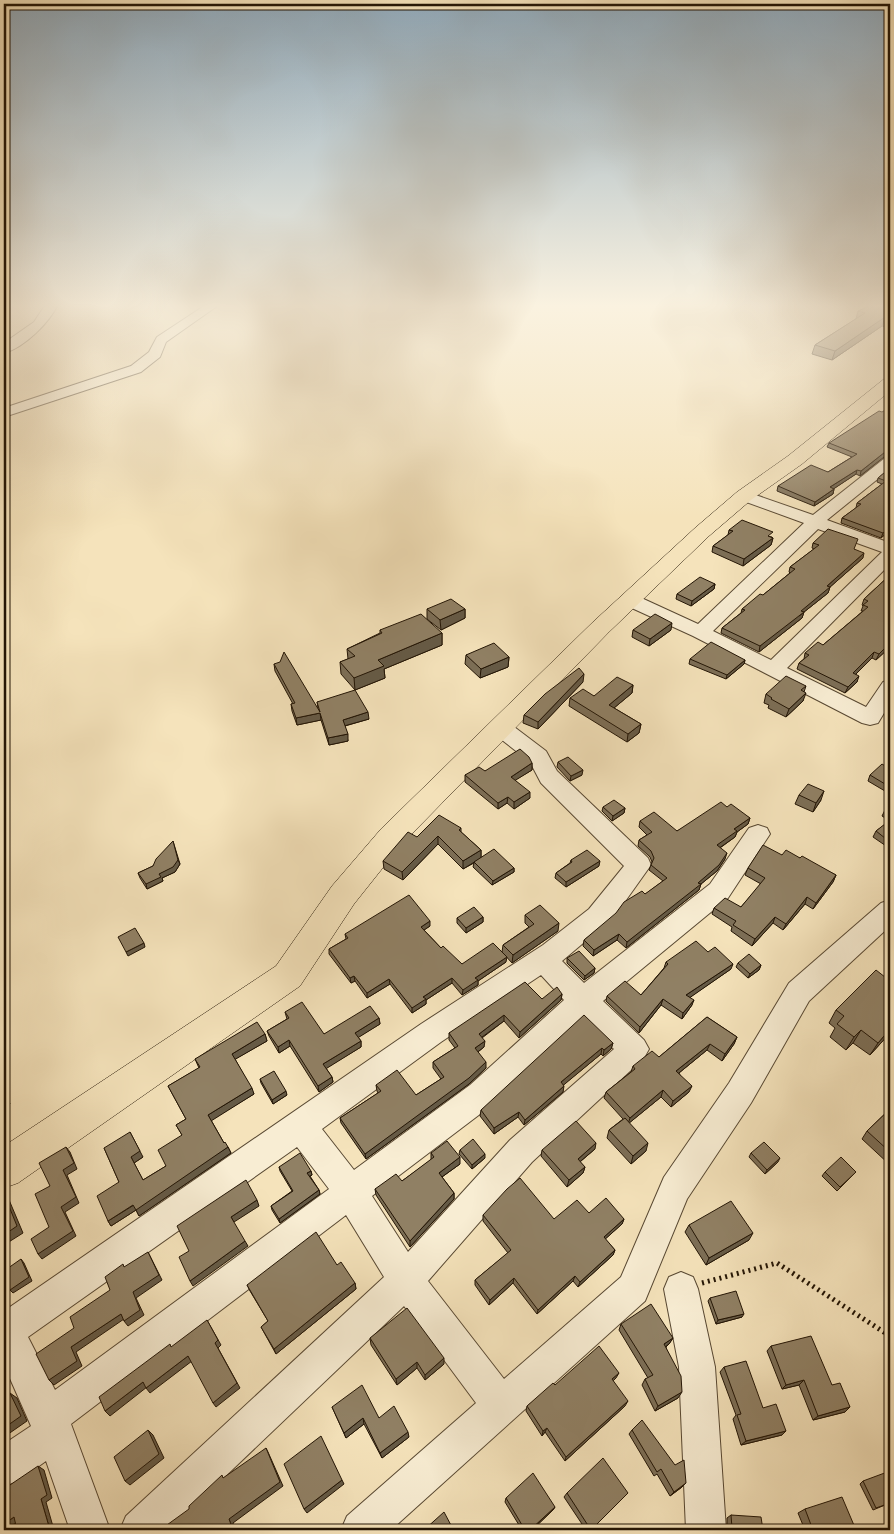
<svg xmlns="http://www.w3.org/2000/svg" width="894" height="1534" font-family="'IM FELL DW Pica',serif">
  <style>
    .lines { fill: none; stroke-linecap: round; stroke-linejoin: round }
    .minor-casing { stroke: #584832; stroke-width: 2 }
    .major-casing { stroke: #231505; stroke-width: 1 }
    .path { stroke: #231505; stroke-width: 5; stroke-dasharray: 2 4; stroke-linecap: butt }
    .minor { fill: #f8edd3; fill-rule: evenodd }
    .major { fill: #f5e3bb; fill-rule: evenodd }
    .wall { fill: #7c6e56; stroke: #231505 }
    .shaded-wall { fill: #655a46; stroke: #231505 }
    .building { fill: #908064; stroke: #231505 }
  </style>
  <rect width="100%" height="100%" fill="#f5e3bb"/>
  <filter id="stains"><feTurbulence type="fractalNoise" baseFrequency=".004" numOctaves="4"/><feColorMatrix values="0 0 0 0 .2 0 0 0 0 .09 0 0 0 0 .02 0 0 0 .5 -.17"/></filter>
  <radialGradient id="worn" r=".72"><stop offset=".6" stop-color="#630" stop-opacity="0"/><stop offset="1" stop-color="#630" stop-opacity=".3"/></radialGradient>
  <g class="lines">
    <g class="minor-casing">
      <g id="minor">
        <path d="M46,304H58C50,322 24,348 4,353V343L34,322Z"/>
        <path d="M207,304H220L166,342L160,357L141,372L4,417V408L131,366L149,352L157,337Z"/>
        <path d="M890,456V469L827,520L890,543V564L787,668L866,707L883,682L890,680V703L878,723L870,725L862,723L693,636L623,604L621,600L623,596H637L698,624L804,523L738,499L736,496L738,493H750L813,515L885,458ZM818,529L882,552L771,660L713,631Z"/>
        <path d="M501,721L509,723L546,751L557,771L648,858L651,865L614,917L562,961L584,983L710,884L749,828L758,825L767,828L770,834L728,898L603,1001L644,1040L649,1049L644,1058L532,1162L428,1281L504,1379L621,1277L664,1177L729,1083L789,983L881,903L890,900V926L809,1001L751,1103L687,1199L645,1301L391,1530H341L347,1516L476,1403L404,1306L169,1530H120L126,1516L384,1277L346,1215L71,1424L110,1530H70L46,1461L18,1481L4,1486V1444L31,1426L4,1365V1308L7,1309L421,1024L543,945L589,909L624,866L541,783L530,762L493,733L490,728L493,723ZM541,975L564,1000L470,1085L354,1170L322,1129L441,1042ZM583,1019L614,1049L510,1140L408,1252L372,1196L492,1105ZM297,1147L329,1189L55,1390L28,1337Z"/>
        <path d="M681,1272L693,1277L698,1289L715,1367L726,1530H686L679,1367L664,1289L669,1277Z"/>
      </g>
    </g>
    <g class="major-casing">
      <path id="major" d="M890,378V391L802,464L751,500L709,536L609,632L401,845L354,904L300,986L18,1183L4,1188V1146L276,966L332,886L381,829L593,622L695,528L737,492L788,456L884,379Z"/>
    </g>
    <path class="path" d="M702,1283L777,1263L890,1336"/>
    <use href="#minor" class="minor"/>
    <use href="#major" class="major"/>
  </g>
  <g class="wall">
    <path d="M890,304V328L882,326L832,360L812,354L815,345L856,319L858,311Z"/>
    <path d="M829,443L884,457L860,476L856,474L833,489H834L833,494L814,506L777,491L778,486L828,472L852,457L827,447Z"/>
    <path d="M890,468V530L881,538L841,523L842,518L856,508L857,503L882,484L877,482L878,478Z"/>
    <path d="M729,530L772,537L773,538L771,545L743,566L712,552L713,546L728,535Z"/>
    <path d="M813,543L854,549L863,558L830,587L828,593L804,612L802,618L759,652L721,633L722,628L741,613L742,609L763,595L790,573L789,572L790,567L814,549L812,548Z"/>
    <path d="M890,575V647L876,660L872,658L856,674L857,682L845,693L797,669L799,663L804,659L805,653L823,645L863,611H861L863,606L862,605L864,599Z"/>
    <path d="M715,584L714,589L691,606L676,599L677,594Z"/>
    <path d="M427,609H465V618L441,630L427,619Z"/>
    <path d="M380,630L442,633V645L384,669L385,678L355,690L341,674L340,662L348,659L347,649L380,633Z"/>
    <path d="M633,630H671L649,646L632,637Z"/>
    <path d="M466,655L509,657L508,667L480,678L465,664Z"/>
    <path d="M690,659L745,660L744,664L726,679L689,664Z"/>
    <path d="M274,664L318,708L317,702L369,719L345,726L348,741L329,745L321,720L297,725L292,711L291,704H293L275,671Z"/>
    <path d="M583,682L538,729L523,723L524,715Z"/>
    <path d="M633,685L632,693L614,708L641,724L639,733L627,742L569,706L570,698L594,696Z"/>
    <path d="M806,686L804,692L803,701L786,717L768,708L769,705L764,703L766,694Z"/>
    <path d="M890,744V752L887,750Z"/>
    <path d="M558,762L582,775L570,781L557,767Z"/>
    <path d="M532,763V770L515,780L530,798L514,809L507,803L498,809L465,782V775L485,771Z"/>
    <path d="M890,769V794L868,781L870,775Z"/>
    <path d="M799,795L821,800L813,812L795,804Z"/>
    <path d="M890,806V848H889L873,837L876,831L890,821L882,816L885,810Z"/>
    <path d="M603,807L625,808L624,813L612,821L602,811Z"/>
    <path d="M727,807L750,818L748,824L737,832L735,837L720,848L725,859L717,871L701,884L699,890L626,948L617,940L593,956L583,946L584,940L663,881L649,870L652,862L650,857L638,846L639,840L647,835L639,827L640,821L677,831Z"/>
    <path d="M461,828V832L481,850V858L514,868V872L492,885L473,867L474,863L463,869L438,844L403,880L384,869L383,861L417,837Z"/>
    <path d="M173,841L180,864L175,872L162,878L163,881L147,889L140,878L138,873L153,866Z"/>
    <path d="M782,855L800,858L836,875L833,882L813,909L805,904L783,930L773,923L752,946L731,931L732,927L712,914L714,908L741,907L761,884L745,875L748,868Z"/>
    <path d="M571,860L599,866L566,887L555,878L556,873L570,863Z"/>
    <path d="M525,915L558,931L512,963L502,952L503,945L529,927L525,923Z"/>
    <path d="M483,917V922L466,933L457,923V918Z"/>
    <path d="M430,926L424,930L441,948L462,964L506,962L478,981V985L462,995L452,983L426,1000V1004L412,1013L390,984L367,998L355,981L351,983L329,954V949L346,939L345,934Z"/>
    <path d="M708,952L731,969L690,997L692,1005L682,1019L661,1005L639,1033L606,1001L607,996L641,995L664,968L666,962Z"/>
    <path d="M567,958L595,968L594,973L584,980L567,963Z"/>
    <path d="M738,963L761,965L759,970L748,978L736,967Z"/>
    <path d="M890,981V1033L870,1055L853,1043L846,1050L830,1037L835,1028L829,1023L836,1010Z"/>
    <path d="M562,994L561,1000L519,1038L504,1021L482,1038L484,1047L478,1052L486,1068L469,1084L366,1159L341,1123L340,1118L378,1093L377,1091L376,1085L416,1095L441,1079L433,1068V1062L455,1048L449,1040V1033L542,999Z"/>
    <path d="M285,1012L324,1034L379,1018L380,1024L358,1037L361,1041V1047L326,1068L332,1077L333,1082L319,1092L290,1046L279,1053L269,1036L267,1031L287,1019Z"/>
    <path d="M707,1017L737,1037L734,1044L722,1061L707,1050L679,1073L689,1092L671,1107L661,1097L629,1123L646,1151L631,1164L607,1138L609,1130L623,1119L604,1098L606,1092L631,1072L633,1066L659,1057Z"/>
    <path d="M265,1034L267,1041L235,1059L254,1094L211,1120L224,1143L228,1147L231,1153L139,1216L136,1210L111,1226L108,1221L119,1182L104,1148L143,1157L134,1163L143,1180L166,1166L182,1135L176,1125L186,1119L168,1086L199,1068L195,1059Z"/>
    <path d="M613,1043L611,1049L603,1056L601,1054L563,1085V1092L524,1125L518,1117L494,1134L480,1116L481,1110Z"/>
    <path d="M260,1079L287,1095L273,1104L261,1083Z"/>
    <path d="M890,1109V1165L862,1139L867,1131Z"/>
    <path d="M595,1149L580,1162L585,1167L583,1173L567,1187L541,1156L542,1150Z"/>
    <path d="M460,1150L485,1158L472,1169L459,1154Z"/>
    <path d="M431,1153L460,1164L442,1177L454,1193V1199L410,1247L376,1195L375,1189L402,1181L431,1160Z"/>
    <path d="M751,1153L778,1162L765,1174L749,1157Z"/>
    <path d="M279,1167L311,1171L312,1175L310,1176L319,1190L320,1194L280,1223L272,1210L271,1206L292,1191L280,1171Z"/>
    <path d="M825,1172H856L837,1191L822,1176Z"/>
    <path d="M589,1213L624,1219L622,1224L605,1239L615,1250L613,1255L578,1287L573,1281L537,1314L513,1283L489,1305L475,1285V1280L508,1253L483,1221V1215L554,1219Z"/>
    <path d="M689,1225L749,1240L706,1265L685,1232Z"/>
    <path d="M337,1265L355,1283L356,1289L276,1354L261,1327L268,1321L250,1291L247,1285Z"/>
    <path d="M710,1298L742,1317L716,1324L708,1301Z"/>
    <path d="M621,1324L673,1338L669,1344L666,1347L678,1398L655,1411L642,1385L645,1379L648,1378L619,1330Z"/>
    <path d="M370,1338L444,1364L425,1380L417,1368L397,1385L371,1345Z"/>
    <path d="M771,1346L832,1385L850,1407L845,1412L813,1420L799,1385L782,1389L767,1351Z"/>
    <path d="M724,1367L763,1408L786,1431L782,1435L741,1445L733,1419L736,1415L720,1372Z"/>
    <path d="M616,1378L613,1381L625,1406L565,1461L545,1432L542,1436L526,1411L527,1406L555,1385Z"/>
    <path d="M332,1407L379,1418L409,1437L382,1458L364,1424L346,1438Z"/>
    <path d="M632,1430L682,1487L670,1496L657,1474L654,1476L629,1434Z"/>
    <path d="M863,1481L890,1503L873,1510L860,1484Z"/>
    <path d="M567,1493L624,1497L591,1530H586L564,1497Z"/>
    <path d="M506,1498L555,1507L553,1510L532,1530H522L505,1502Z"/>
    <path d="M805,1509L856,1530H805L798,1513Z"/>
    <path d="M731,1515L763,1530H722L724,1529L727,1528V1518Z"/>
  </g>
  <g class="shaded-wall">
    <path d="M885,317L882,326L832,360L835,351Z"/>
    <path d="M890,451V455L884,457L860,476L861,471L885,452Z"/>
    <path d="M857,470L856,474L829,492L830,487Z"/>
    <path d="M834,489L833,494L814,506L815,502Z"/>
    <path d="M890,527V530L881,538L883,533Z"/>
    <path d="M773,538L771,545L743,566L744,559Z"/>
    <path d="M864,553L863,558L829,588L830,587L828,593L799,616L804,612L802,618L759,652L760,646Z"/>
    <path d="M715,584L714,589L691,606L692,601Z"/>
    <path d="M465,609V618L441,630L440,620Z"/>
    <path d="M672,623L671,630L649,646L650,639Z"/>
    <path d="M442,633V645L384,669L385,678L355,690L354,678L378,660Z"/>
    <path d="M890,643V647L876,660L879,654Z"/>
    <path d="M874,652L872,658L851,679L853,673Z"/>
    <path d="M509,657L508,667L480,678L481,669Z"/>
    <path d="M745,660L744,664L726,679L727,675Z"/>
    <path d="M584,674L583,682L538,729V722Z"/>
    <path d="M859,676L857,682L845,693L848,687Z"/>
    <path d="M633,685L632,693L608,713L609,705Z"/>
    <path d="M806,693L803,701L786,717L789,709Z"/>
    <path d="M368,712L369,719L344,726L343,720Z"/>
    <path d="M320,713L321,720L297,725L296,718Z"/>
    <path d="M641,724L639,733L627,742L628,734Z"/>
    <path d="M348,734V741L329,745L328,738Z"/>
    <path d="M532,763V770L511,783V777Z"/>
    <path d="M583,770L582,775L570,781L571,776Z"/>
    <path d="M824,791L821,800L813,812L816,803Z"/>
    <path d="M530,792V798L514,809V802Z"/>
    <path d="M508,797L507,803L498,809V803Z"/>
    <path d="M625,808L624,813L612,821L613,816Z"/>
    <path d="M750,818L748,824L737,832L735,837L715,851L717,845L734,829Z"/>
    <path d="M438,836V844L403,880L402,872Z"/>
    <path d="M481,850V858L463,869V861Z"/>
    <path d="M727,853L725,859L717,871L701,884L699,890L626,948L627,942L698,883Z"/>
    <path d="M178,860L180,864L175,872L162,878L163,881L147,889L146,884Z"/>
    <path d="M600,861L599,866L566,887V882Z"/>
    <path d="M514,868V872L492,885L493,881Z"/>
    <path d="M836,875L833,882L813,909L816,903Z"/>
    <path d="M807,897L805,904L783,930L786,924Z"/>
    <path d="M483,917V922L466,933V928Z"/>
    <path d="M775,917L773,923L752,946L755,939Z"/>
    <path d="M430,921V926L421,932V927Z"/>
    <path d="M559,923L558,931L512,963L513,955Z"/>
    <path d="M619,934L617,940L593,956L594,950Z"/>
    <path d="M144,943L145,947L128,956L126,952Z"/>
    <path d="M507,957L506,962L478,981V985L462,995L463,990L475,978Z"/>
    <path d="M733,964L731,969L685,1001L686,995Z"/>
    <path d="M761,965L759,970L748,978L750,974Z"/>
    <path d="M595,968L594,973L584,980L585,976Z"/>
    <path d="M354,976L355,981L351,983L350,978Z"/>
    <path d="M452,978V983L426,1000V1004L412,1013V1008L423,997Z"/>
    <path d="M389,979L390,984L367,998V993Z"/>
    <path d="M562,994L561,1000L519,1038L520,1032Z"/>
    <path d="M663,999L661,1005L639,1033L640,1027Z"/>
    <path d="M694,1000L692,1005L682,1019L683,1013Z"/>
    <path d="M504,1015V1021L478,1040L479,1034Z"/>
    <path d="M379,1018L380,1024L356,1039L355,1033Z"/>
    <path d="M890,1029V1033L870,1055L878,1043Z"/>
    <path d="M861,1030L853,1043L846,1050L854,1037Z"/>
    <path d="M265,1034L267,1041L234,1060L232,1054Z"/>
    <path d="M737,1037L734,1044L722,1061L725,1054Z"/>
    <path d="M289,1040L290,1046L279,1053L278,1047Z"/>
    <path d="M361,1041V1047L324,1070L323,1064Z"/>
    <path d="M485,1041L484,1047L475,1054V1048Z"/>
    <path d="M613,1043L611,1049L603,1056L604,1050Z"/>
    <path d="M710,1044L707,1050L674,1077L676,1071Z"/>
    <path d="M602,1048L601,1054L560,1088L561,1082Z"/>
    <path d="M486,1062V1068L469,1084L366,1159L365,1154Z"/>
    <path d="M332,1077L333,1082L319,1092L318,1086Z"/>
    <path d="M564,1086L563,1092L524,1125L525,1120Z"/>
    <path d="M692,1086L689,1092L671,1107L673,1101Z"/>
    <path d="M4,1088L10,1104L4,1108Z"/>
    <path d="M252,1088L254,1094L211,1121L208,1115Z"/>
    <path d="M663,1090L661,1097L628,1124L630,1118Z"/>
    <path d="M286,1091L287,1095L273,1104L272,1100Z"/>
    <path d="M519,1112L518,1117L494,1134V1128Z"/>
    <path d="M130,1132L143,1157L134,1163L131,1157Z"/>
    <path d="M596,1143L595,1149L576,1165L578,1159Z"/>
    <path d="M648,1143L646,1151L631,1164L633,1156Z"/>
    <path d="M66,1147L70,1152L77,1169L67,1175L79,1203L65,1212L76,1236L42,1259L38,1254L61,1207L63,1170Z"/>
    <path d="M228,1147L231,1153L139,1216L136,1210L111,1226L108,1221Z"/>
    <path d="M485,1154V1158L472,1169V1165Z"/>
    <path d="M460,1157V1164L439,1179V1173Z"/>
    <path d="M780,1158L778,1162L765,1174L767,1170Z"/>
    <path d="M585,1167L583,1173L567,1187L569,1180Z"/>
    <path d="M311,1171L312,1175L308,1177L307,1173Z"/>
    <path d="M4,1188L23,1233L4,1245Z"/>
    <path d="M319,1190L320,1194L280,1223L279,1219Z"/>
    <path d="M454,1193V1199L410,1247V1241Z"/>
    <path d="M257,1200L259,1206L234,1222L231,1217Z"/>
    <path d="M624,1219L622,1224L602,1242L604,1237Z"/>
    <path d="M753,1233L749,1240L706,1265L709,1258Z"/>
    <path d="M245,1241L248,1246L193,1286L190,1281Z"/>
    <path d="M615,1250L613,1255L578,1287L580,1282Z"/>
    <path d="M148,1252L162,1280L136,1298L144,1315L128,1326L124,1321L133,1292Z"/>
    <path d="M21,1259L24,1263L32,1281L13,1293L10,1290Z"/>
    <path d="M575,1276L573,1281L537,1314L538,1310Z"/>
    <path d="M514,1278L513,1283L489,1305L490,1300Z"/>
    <path d="M355,1283L356,1289L276,1354L274,1349Z"/>
    <path d="M121,1314L124,1319L76,1352L82,1366L54,1385L49,1380L71,1347Z"/>
    <path d="M744,1314L742,1317L716,1324L718,1320Z"/>
    <path d="M207,1320L221,1345L218,1348L240,1388L216,1407L213,1403L215,1343Z"/>
    <path d="M673,1338L669,1344L661,1350L664,1344Z"/>
    <path d="M188,1356L192,1361L150,1393L146,1388Z"/>
    <path d="M444,1358V1364L425,1380V1375Z"/>
    <path d="M417,1362V1368L397,1385L396,1379Z"/>
    <path d="M619,1373L616,1378L610,1384L612,1379Z"/>
    <path d="M4,1380L11,1402L5,1397L4,1394Z"/>
    <path d="M804,1380L799,1385L782,1389L786,1385Z"/>
    <path d="M143,1382L147,1387L110,1416L105,1411Z"/>
    <path d="M682,1392L678,1398L655,1411L658,1406Z"/>
    <path d="M10,1393L17,1398L27,1421L4,1437V1428Z"/>
    <path d="M628,1401L625,1406L565,1461L566,1457Z"/>
    <path d="M850,1407L845,1412L813,1420L818,1416Z"/>
    <path d="M363,1418L364,1424L346,1438L344,1433Z"/>
    <path d="M547,1428L545,1432L542,1436L543,1431Z"/>
    <path d="M148,1430L153,1435L164,1458L130,1485L125,1481Z"/>
    <path d="M786,1431L782,1435L741,1445L746,1441Z"/>
    <path d="M408,1432L409,1437L382,1458L380,1453Z"/>
    <path d="M266,1448L268,1452L283,1486L233,1523L235,1530H233L229,1519Z"/>
    <path d="M38,1466L44,1470L52,1498L46,1502L54,1530H50L41,1499Z"/>
    <path d="M342,1480L344,1484L307,1513L304,1509Z"/>
    <path d="M686,1483L682,1487L670,1496L674,1492Z"/>
    <path d="M555,1507L553,1510L532,1530H530Z"/>
    <path d="M14,1517L20,1520L5,1530H4V1524Z"/>
  </g>
  <g class="building">
    <path d="M873,304H890V319L885,317L835,351L815,345L865,313L858,311Z"/>
    <path d="M890,407V451L885,452L861,471L857,470L830,487L834,489L815,502L778,486L811,465L828,472L857,454L829,443L879,411L882,412Z"/>
    <path d="M890,468V527L883,533L842,518L861,504L857,503L886,481L878,478Z"/>
    <path d="M742,520L773,532L768,536L773,538L744,559L713,546L733,531L729,530Z"/>
    <path d="M828,529L858,539L854,549L864,553L827,586L830,587L801,611L804,612L760,646L722,628L745,610L742,609L760,594L763,595L795,569L790,567L819,545L813,543Z"/>
    <path d="M890,575V643L879,654L874,652L853,673L859,676L848,687L799,663L809,655L805,653L818,642L823,645L868,607L863,605L868,601L864,599Z"/>
    <path d="M700,577L715,584L692,601L677,594Z"/>
    <path d="M451,599L465,609L440,620L427,609Z"/>
    <path d="M421,614L442,633L378,660L384,666L354,678L340,662L355,656L347,649L382,633L380,630Z"/>
    <path d="M655,614L672,623L650,639L633,630Z"/>
    <path d="M711,642L745,660L727,675L690,659Z"/>
    <path d="M494,643L509,657L481,669L466,655Z"/>
    <path d="M284,652L320,712L317,702L355,690L368,712L343,720L348,734L328,738L320,713L296,718L291,704L295,703L274,664L280,662Z"/>
    <path d="M579,668L584,674L538,722L524,715L545,694Z"/>
    <path d="M786,676L806,686L801,690L806,693L789,709L771,699L772,698L766,694Z"/>
    <path d="M617,677L633,685L609,705L641,724L628,734L570,698L583,689L594,696Z"/>
    <path d="M520,749L529,757L532,763L511,777L530,792L514,802L508,797L498,803L465,775L479,767L485,771Z"/>
    <path d="M568,757L583,770L571,776L558,762Z"/>
    <path d="M882,764L890,769V787L870,775Z"/>
    <path d="M808,784L824,791L816,803L799,795Z"/>
    <path d="M614,800L625,808L613,816L603,807Z"/>
    <path d="M721,802L727,807L731,804L750,818L734,829L737,831L717,845L727,853L719,865L698,883L701,884L627,942L619,934L594,950L584,940L616,913L624,902L642,891L645,894L667,878L651,865L654,858L651,851L639,840L652,832L640,821L654,812L677,831Z"/>
    <path d="M890,806V814L885,810Z"/>
    <path d="M439,815L461,828L459,830L481,850L463,861L438,836L402,872L383,861L408,832L417,837Z"/>
    <path d="M890,820V842L876,831Z"/>
    <path d="M173,841L178,860L173,867L159,874L161,877L146,884L138,873L153,866L156,859Z"/>
    <path d="M763,845L782,855L786,850L800,858L802,856L836,875L816,903L807,897L786,924L775,917L755,939L733,925L736,921L714,908L725,898L741,907L765,878L748,868Z"/>
    <path d="M494,849L514,868L493,881L474,862Z"/>
    <path d="M587,850L600,861L566,882L556,873L572,862L571,860Z"/>
    <path d="M409,895L430,921L421,927L441,948L443,946L462,964L493,943L507,957L475,978L478,980L463,990L452,978L423,997L426,999L412,1008L389,979L367,993L354,976L350,978L329,949L348,938L345,934Z"/>
    <path d="M540,905L559,923L513,955L503,945L534,924L525,915Z"/>
    <path d="M474,907L483,917L466,928L457,918Z"/>
    <path d="M135,928L144,943L126,952L118,937Z"/>
    <path d="M696,941L708,952L715,947L733,964L686,995L694,1000L683,1013L663,999L640,1027L607,996L625,981L641,995L668,964L666,962Z"/>
    <path d="M579,951L595,968L585,976L567,958Z"/>
    <path d="M749,954L761,965L750,974L738,963Z"/>
    <path d="M876,970L890,981V1029L878,1043L861,1030L854,1037L837,1024L844,1016L836,1010Z"/>
    <path d="M525,982L542,999L557,987L562,994L520,1032L504,1015L479,1034L485,1041L475,1048L486,1062L469,1078L365,1154L340,1118L381,1091L376,1085L397,1070L416,1095L444,1077L433,1062L458,1046L449,1033Z"/>
    <path d="M302,1002L324,1034L370,1006L379,1018L355,1033L361,1041L323,1064L332,1077L318,1086L289,1040L278,1047L267,1031L289,1018L285,1012Z"/>
    <path d="M584,1015L613,1043L604,1050L602,1048L561,1082L564,1086L525,1120L519,1112L494,1128L481,1110Z"/>
    <path d="M707,1017L737,1037L725,1054L710,1044L676,1071L692,1086L673,1101L663,1090L630,1118L606,1092L635,1069L633,1066L652,1051L659,1057Z"/>
    <path d="M257,1022L265,1034L232,1054L252,1088L208,1115L224,1143L225,1142L228,1147L136,1210L133,1205L108,1221L97,1196L119,1182L104,1148L130,1132L140,1151L131,1157L143,1180L166,1166L158,1150L182,1135L176,1125L186,1119L168,1086L200,1067L195,1059Z"/>
    <path d="M274,1071L286,1091L272,1100L260,1079Z"/>
    <path d="M890,1109V1152L867,1131Z"/>
    <path d="M625,1118L648,1143L633,1156L609,1130Z"/>
    <path d="M576,1121L596,1143L578,1159L585,1167L569,1180L542,1150Z"/>
    <path d="M473,1139L485,1154L472,1165L460,1150Z"/>
    <path d="M447,1141L460,1157L439,1173L454,1193L410,1241L375,1189L396,1174L402,1181L434,1157L431,1153Z"/>
    <path d="M764,1142L780,1158L767,1170L751,1153Z"/>
    <path d="M66,1147L74,1163L63,1170L76,1197L61,1207L73,1231L38,1254L31,1239L49,1227L35,1194L50,1186L39,1163Z"/>
    <path d="M300,1153L311,1171L307,1173L319,1190L279,1219L271,1206L293,1191L279,1167Z"/>
    <path d="M841,1157L856,1172L840,1187L825,1172Z"/>
    <path d="M520,1178L554,1219L577,1200L589,1213L606,1198L624,1219L604,1237L615,1250L580,1282L575,1276L538,1310L514,1278L490,1300L475,1280L511,1250L483,1215L507,1189Z"/>
    <path d="M246,1180L257,1200L231,1217L245,1241L190,1281L179,1257L189,1251L177,1226Z"/>
    <path d="M4,1194L17,1226L4,1235Z"/>
    <path d="M731,1201L753,1233L709,1258L689,1225Z"/>
    <path d="M316,1232L337,1265L341,1262L355,1283L274,1349L261,1327L268,1321L247,1285Z"/>
    <path d="M148,1252L159,1275L133,1292L140,1310L124,1321L121,1314L71,1347L77,1361L49,1380L36,1354L74,1328L70,1317L110,1290L105,1277L123,1264L124,1267Z"/>
    <path d="M21,1259L29,1277L10,1290L4,1274V1271Z"/>
    <path d="M736,1291L744,1314L718,1320L710,1298Z"/>
    <path d="M651,1304L673,1338L664,1344L681,1376L682,1392L658,1406L645,1379L653,1375L621,1324Z"/>
    <path d="M407,1308L444,1358L425,1375L417,1362L396,1379L370,1338Z"/>
    <path d="M207,1320L218,1340L215,1343L237,1383L213,1403L188,1356L146,1388L143,1382L105,1411L99,1397L170,1344L171,1347Z"/>
    <path d="M811,1336L832,1385L840,1383L850,1407L818,1416L804,1380L786,1385L771,1346Z"/>
    <path d="M599,1346L619,1373L612,1379L628,1401L566,1457L547,1428L543,1431L527,1406L553,1383L555,1385Z"/>
    <path d="M746,1361L763,1408L776,1404L786,1431L746,1441L737,1415L741,1414L724,1367Z"/>
    <path d="M362,1385L379,1418L394,1406L408,1432L380,1453L363,1418L344,1433L332,1407Z"/>
    <path d="M10,1393L21,1416L4,1428V1394L5,1397Z"/>
    <path d="M642,1420L675,1465L684,1460L686,1483L674,1492L661,1469L657,1472L632,1430Z"/>
    <path d="M148,1430L159,1454L125,1481L114,1457Z"/>
    <path d="M321,1436L342,1480L304,1509L284,1464Z"/>
    <path d="M266,1448L280,1482L229,1519L233,1530H160L189,1509V1506L222,1475L223,1478Z"/>
    <path d="M603,1458L628,1493L591,1530L567,1493Z"/>
    <path d="M38,1466L47,1495L41,1499L50,1530H17L14,1517L4,1524V1489Z"/>
    <path d="M890,1471V1503L876,1508L863,1481Z"/>
    <path d="M533,1473L555,1507L530,1530H525L506,1498Z"/>
    <path d="M842,1497L856,1530H813L805,1509Z"/>
    <path d="M444,1512L453,1529L452,1530H424Z"/>
    <path d="M731,1515L761,1517L763,1530H724V1529L732,1528Z"/>
    <path d="M517,1526L519,1530H513Z"/>
  </g>
  <linearGradient id="sky" x2="0" y2="1"><stop stop-color="#91abbd"/><stop offset="0.59" stop-color="#faf2e0"/><stop offset="1" stop-color="#faf2e0" stop-opacity="0"/></linearGradient>
  <rect width="894" height="518" fill="url(#sky)"/>
  <rect width="894" height="1534" fill="none" stroke="#f5e3bb" stroke-width="20"/>
  <rect x="5" y="5" width="884" height="1524" fill="none" stroke="#231505" stroke-width="2.5"/>
  <rect x="10" y="10" width="874" height="1514" fill="none" stroke="#231505"/>
  <rect width="100%" height="100%" filter="url(#stains)"/>
  <rect width="100%" height="100%" fill="url(#worn)"/>
</svg>
